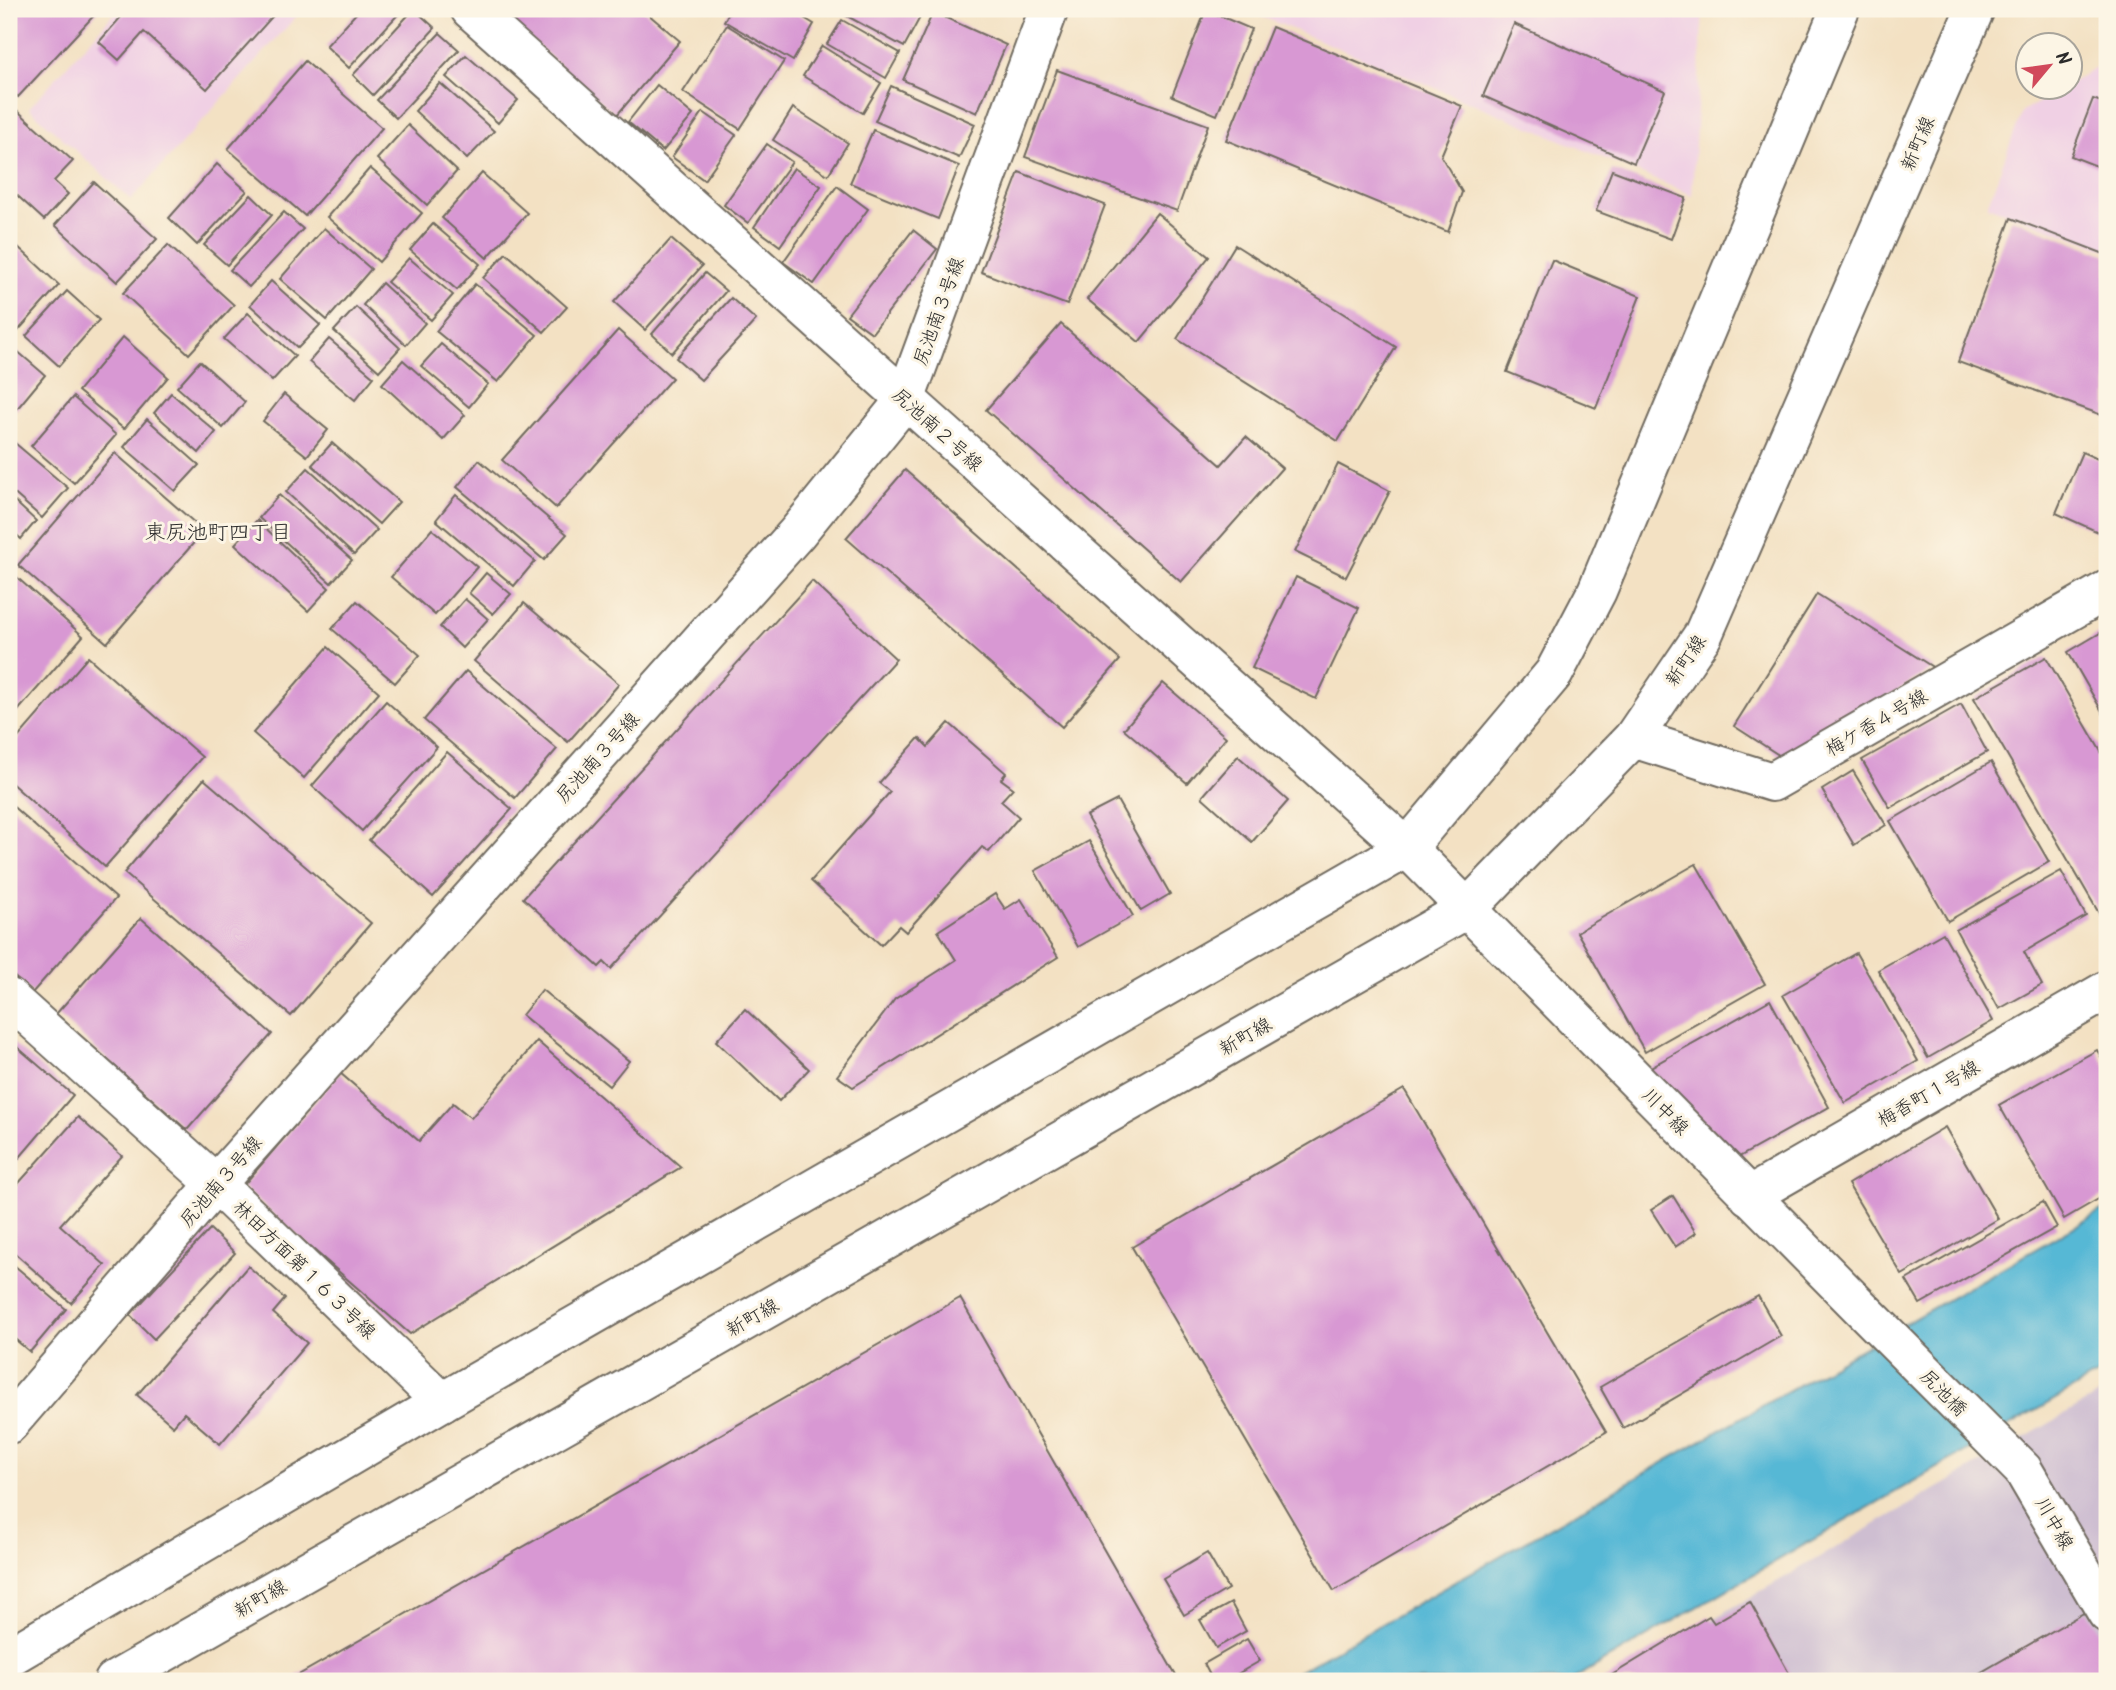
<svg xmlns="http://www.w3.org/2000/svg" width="2116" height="1690" font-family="Kalam,'Klee One',sans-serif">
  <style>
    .built { fill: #f0d0e4 }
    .industrial { fill: #cebed1 }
    .water { fill: #57b8d5; stroke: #417280; stroke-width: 2 }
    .building { fill: #d898d3 }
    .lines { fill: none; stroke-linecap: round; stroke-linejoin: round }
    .minor-casing { stroke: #716b60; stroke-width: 42 }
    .minor { stroke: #fff; stroke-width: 38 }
    .labels { text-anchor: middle; stroke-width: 6; stroke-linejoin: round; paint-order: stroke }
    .street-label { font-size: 19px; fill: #2b2b2b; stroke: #fcf5e5 }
    .neighbourhood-label { font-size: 21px; fill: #2b2b2b; stroke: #fcf5e5 }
  </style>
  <rect width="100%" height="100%" fill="#fcf5e5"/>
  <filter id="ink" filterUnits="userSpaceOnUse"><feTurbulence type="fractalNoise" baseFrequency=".0143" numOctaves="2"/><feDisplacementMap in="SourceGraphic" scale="14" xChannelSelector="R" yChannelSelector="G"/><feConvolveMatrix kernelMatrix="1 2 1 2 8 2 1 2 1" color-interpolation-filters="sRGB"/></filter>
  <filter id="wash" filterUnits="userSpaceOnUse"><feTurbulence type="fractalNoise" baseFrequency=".00686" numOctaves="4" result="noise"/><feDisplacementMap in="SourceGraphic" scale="28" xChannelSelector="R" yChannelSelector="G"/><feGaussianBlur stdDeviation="1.57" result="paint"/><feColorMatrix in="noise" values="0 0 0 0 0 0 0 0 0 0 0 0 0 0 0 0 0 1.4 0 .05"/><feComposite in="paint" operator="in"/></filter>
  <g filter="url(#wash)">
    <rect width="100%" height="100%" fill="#f3e1c3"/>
    <g class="built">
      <path d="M118,9H303L131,200L29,108Z"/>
      <path d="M1243,9H1703L1692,195L1472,103Z"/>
      <path d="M2107,61V250L1987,206L2022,112L2063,88H2070L2071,83Z"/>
    </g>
    <path class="industrial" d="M2107,1390V1681H1606Z"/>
    <path class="water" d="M2107,1208V1369L1570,1681H1282Z"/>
    <g id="blocks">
      <g class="building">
        <path d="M9,9H100L18,97L9,89Z"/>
        <path d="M128,9H279L207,89L144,32L119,60L99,42Z"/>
        <path d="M360,9H403L349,68L326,46Z"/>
        <path d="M414,9L435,28L373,95L353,75Z"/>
        <path d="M496,9H642L680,41L617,115Z"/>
        <path d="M731,9H789L814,24L793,61L724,21Z"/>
        <path d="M848,9H922L924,10L904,47L845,15Z"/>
        <path d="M1206,10L1251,29L1217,115L1172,96Z"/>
        <path d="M933,12L1006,45L977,113L903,80Z"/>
        <path d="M842,20L900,53L886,78L827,44Z"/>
        <path d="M1514,24L1665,91L1634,163L1483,96Z"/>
        <path d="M727,25L784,61L740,129L683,92Z"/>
        <path d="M1272,27L1462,106L1441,156L1462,192L1448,232L1226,140Z"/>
        <path d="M440,33L459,50L396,118L377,100Z"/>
        <path d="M822,46L881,83L863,113L803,76Z"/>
        <path d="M466,55L518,100L498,123L446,77Z"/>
        <path d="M305,61L382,128L305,216L228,149Z"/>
        <path d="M1057,70L1208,125L1177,211L1025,157Z"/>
        <path d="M440,83L494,131L467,159L415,111Z"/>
        <path d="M657,85L693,115L663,151L628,122Z"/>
        <path d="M891,86L975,124L959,158L875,121Z"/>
        <path d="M2093,99L2107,104V170L2071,156Z"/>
        <path d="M9,103L73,161L54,181L68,194L44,220L9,188Z"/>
        <path d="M793,108L848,143L828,175L773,140Z"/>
        <path d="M703,112L736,135L704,180L672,157Z"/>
        <path d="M408,125L457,171L427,205L377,159Z"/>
        <path d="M873,130L959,166L938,219L850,183Z"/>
        <path d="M767,144L792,162L748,223L724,205Z"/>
        <path d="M217,164L247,191L197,245L169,218Z"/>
        <path d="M370,168L422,213L379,262L327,217Z"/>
        <path d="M794,168L821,186L780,246L754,227Z"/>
        <path d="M1612,170L1686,198L1671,239L1596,211Z"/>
        <path d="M1019,172L1105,205L1067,305L981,272Z"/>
        <path d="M482,173L527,213L487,258L442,218Z"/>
        <path d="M94,182L157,239L117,282L55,225Z"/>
        <path d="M837,186L868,209L814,284L783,262Z"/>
        <path d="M251,195L272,215L227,265L204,245Z"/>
        <path d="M284,212L303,229L249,287L230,270Z"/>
        <path d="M1157,213L1209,257L1139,342L1087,299Z"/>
        <path d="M2011,218L2107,255V417L1958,362Z"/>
        <path d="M433,224L480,264L457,290L410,250Z"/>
        <path d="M324,228L371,269L327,320L280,279Z"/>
        <path d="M913,230L937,249L872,333L847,315Z"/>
        <path d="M671,239L702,266L645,330L614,302Z"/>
        <path d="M16,245L59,285L17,332L9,325V253Z"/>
        <path d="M168,245L234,305L189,354L123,293Z"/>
        <path d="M1235,245L1396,347L1338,441L1177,339Z"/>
        <path d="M506,253L567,307L544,332L483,278Z"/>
        <path d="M409,258L453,295L431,320L387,282Z"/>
        <path d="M1552,260L1640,296L1596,408L1507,372Z"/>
        <path d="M705,273L726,291L672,353L652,334Z"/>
        <path d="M271,281L320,325L298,348L250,305Z"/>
        <path d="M382,283L425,323L406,345L363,305Z"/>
        <path d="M475,284L537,335L498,382L436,331Z"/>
        <path d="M67,291L99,320L59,366L26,336Z"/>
        <path d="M731,298L756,320L701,380L676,358Z"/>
        <path d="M356,307L400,348L379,371L334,331Z"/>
        <path d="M248,313L295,356L272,381L224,339Z"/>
        <path d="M1061,324L1221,465L1246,437L1282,468L1181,582L986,410Z"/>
        <path d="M618,330L672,378L556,508L502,460Z"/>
        <path d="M123,337L168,377L124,429L78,391Z"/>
        <path d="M329,339L374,377L355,400L309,362Z"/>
        <path d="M9,344L45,375L16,410L9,404Z"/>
        <path d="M441,344L488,384L469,407L421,366Z"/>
        <path d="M403,360L465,415L443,440L382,384Z"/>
        <path d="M200,361L245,402L223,428L177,387Z"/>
        <path d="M171,393L216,432L199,453L154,413Z"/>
        <path d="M284,394L328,430L307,456L263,421Z"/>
        <path d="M73,397L116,435L74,483L31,446Z"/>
        <path d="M147,419L199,465L175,491L124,447Z"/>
        <path d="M9,438L68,488L42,518L9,489Z"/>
        <path d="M332,443L399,502L379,524L312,465Z"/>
        <path d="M2082,452L2107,463V536L2056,513Z"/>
        <path d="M115,453L204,531L107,643L18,565Z"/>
        <path d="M479,460L567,534L544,560L457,487Z"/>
        <path d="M1338,464L1390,491L1346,577L1295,552Z"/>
        <path d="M308,468L377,530L354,555L286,492Z"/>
        <path d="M905,470L1120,660L1062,727L846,538Z"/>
        <path d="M279,495L352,560L331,583L259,518Z"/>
        <path d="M456,495L535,561L514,586L436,520Z"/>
        <path d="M9,496L36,521L21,539L9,528Z"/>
        <path d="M257,520L329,588L308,611L235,544Z"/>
        <path d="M432,529L477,567L435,615L391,577Z"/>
        <path d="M12,573L83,636L16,713L9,707V578Z"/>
        <path d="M486,573L511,594L493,614L469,593Z"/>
        <path d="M1296,577L1359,608L1316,699L1252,668Z"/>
        <path d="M812,581L896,659L611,969L604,962L599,967L523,898Z"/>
        <path d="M1817,594L1934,668L1785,759L1734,726Z"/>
        <path d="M465,599L488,619L462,648L440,627Z"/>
        <path d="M357,601L420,655L395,683L332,629Z"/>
        <path d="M524,603L619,684L568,742L474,661Z"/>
        <path d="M2107,629V720L2068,652Z"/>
        <path d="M328,647L379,692L304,778L253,733Z"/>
        <path d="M88,657L202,757L105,867L9,781V748Z"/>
        <path d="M2046,657L2107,762V927L1974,698Z"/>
        <path d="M466,671L557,749L515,798L424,720Z"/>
        <path d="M1163,683L1226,737L1187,783L1124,729Z"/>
        <path d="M386,701L437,747L362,831L312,786Z"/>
        <path d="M1961,704L1987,752L1890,808L1862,760Z"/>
        <path d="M949,723L1006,773L1001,779L1013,788L1001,801L1019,817L989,852L982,847L906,932L899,926L881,945L811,881L890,792L879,783L919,738L928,747Z"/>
        <path d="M447,752L512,809L433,897L369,840Z"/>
        <path d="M1238,756L1288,801L1252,842L1202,797Z"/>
        <path d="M1991,762L2049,862L1948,921L1890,821Z"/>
        <path d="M1853,771L1886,825L1854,845L1822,790Z"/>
        <path d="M204,779L371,923L291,1016L124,873Z"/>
        <path d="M1117,800L1170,894L1141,911L1086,816Z"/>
        <path d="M9,803L116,898L32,993L9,972Z"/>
        <path d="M1089,841L1133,916L1078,947L1035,871Z"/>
        <path d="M1696,864L1765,984L1645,1052L1577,932Z"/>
        <path d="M2061,871L2086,916L2024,952L2042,985L1999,1009L1956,930Z"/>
        <path d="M995,894L1005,909L1021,899L1058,957L853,1087L837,1076L895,999L956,960L938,931Z"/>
        <path d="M141,918L272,1034L187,1130L56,1014Z"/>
        <path d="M1943,933L1993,1021L1928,1058L1878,970Z"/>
        <path d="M1856,953L1918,1061L1845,1103L1783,995Z"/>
        <path d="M542,990L629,1061L609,1086L522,1015Z"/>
        <path d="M1770,1000L1829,1107L1739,1157L1649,1068Z"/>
        <path d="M745,1009L809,1069L779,1101L716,1041Z"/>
        <path d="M9,1040L73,1095L9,1170Z"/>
        <path d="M537,1041L681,1167L410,1334L242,1187L340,1073L419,1141L453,1103L471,1118Z"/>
        <path d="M2097,1050L2107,1067V1194L2064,1219L1999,1105Z"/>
        <path d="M1404,1089L1606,1432L1334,1591L1132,1247Z"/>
        <path d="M78,1117L122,1156L60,1225L105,1265L71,1303L9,1248V1194Z"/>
        <path d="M1945,1127L1998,1219L1902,1275L1848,1184Z"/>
        <path d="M1673,1196L1696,1233L1675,1247L1651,1210Z"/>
        <path d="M2043,1202L2057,1227L1920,1304L1906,1280Z"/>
        <path d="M210,1229L235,1253L154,1339L130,1315Z"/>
        <path d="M9,1261L66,1309L30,1352L9,1334Z"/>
        <path d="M248,1266L285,1299L273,1313L307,1343L220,1444L184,1413L173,1426L137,1395Z"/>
        <path d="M1758,1296L1781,1336L1623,1428L1600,1387Z"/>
        <path d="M960,1298L1179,1681H288Z"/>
        <path d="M1207,1553L1228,1589L1184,1615L1163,1579Z"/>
        <path d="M1750,1602L1790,1675L1778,1681H1602L1709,1616L1714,1623Z"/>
        <path d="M1231,1603L1246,1631L1216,1648L1200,1620Z"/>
        <path d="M2087,1611L2107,1646V1681H1966Z"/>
        <path d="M1247,1639L1260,1661L1225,1681H1213L1204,1664Z"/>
      </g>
    </g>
  </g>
  <g filter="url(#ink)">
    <use href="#blocks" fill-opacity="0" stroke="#716b60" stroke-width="2"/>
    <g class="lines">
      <g class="minor-casing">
        <g id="minor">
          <path d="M470,9L1407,848L1866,1313L2023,1470L2107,1613"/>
          <path d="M1633,738L1772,782L2107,590"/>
          <path d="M9,998L216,1184L442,1402"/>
          <path d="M1749,1196L2107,990"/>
          <path d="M9,1424L216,1184L797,533L905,400L1049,9"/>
          <path d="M9,1657L442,1402L1407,848L1554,673L1597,591L1840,9"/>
          <path d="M114,1681L1467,909L1633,738L1703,635L1975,9"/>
        </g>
      </g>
      <use href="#minor" class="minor"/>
    </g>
  </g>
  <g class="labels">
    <g class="street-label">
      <text transform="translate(1917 143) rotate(-67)" y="7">新町線</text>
      <text transform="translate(938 311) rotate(-70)" y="7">尻池南３号線</text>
      <text transform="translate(938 429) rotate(42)" y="7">尻池南２号線</text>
      <text transform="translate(1685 660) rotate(-56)" y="7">新町線</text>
      <text transform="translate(1876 722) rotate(-30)" y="7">梅ケ香４号線</text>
      <text transform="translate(597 757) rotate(-48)" y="7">尻池南３号線</text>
      <text transform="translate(1245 1036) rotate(-30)" y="7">新町線</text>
      <text transform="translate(1928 1093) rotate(-30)" y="7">梅香町１号線</text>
      <text transform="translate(1666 1111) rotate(45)" y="7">川中線</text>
      <text transform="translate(220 1181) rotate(-49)" y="7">尻池南３号線</text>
      <text transform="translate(305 1269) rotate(44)" y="7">林田方面第１６３号線</text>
      <text transform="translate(752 1317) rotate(-30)" y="7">新町線</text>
      <text transform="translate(1944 1392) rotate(45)" y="7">尻池橋</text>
      <text transform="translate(2055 1523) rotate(60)" y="7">川中線</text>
      <text transform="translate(260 1598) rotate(-30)" y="7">新町線</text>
    </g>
    <g class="neighbourhood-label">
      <text x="218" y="539">東尻池町四丁目</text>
    </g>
  </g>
  <rect width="2116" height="1690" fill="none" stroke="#fcf5e5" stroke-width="35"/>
  <g transform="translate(2049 66) rotate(61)"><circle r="33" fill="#fcf5e5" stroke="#a8a49b" stroke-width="2"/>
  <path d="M0-5L12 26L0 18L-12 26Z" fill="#d1495b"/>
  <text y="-10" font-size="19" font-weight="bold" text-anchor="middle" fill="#2b2b2b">N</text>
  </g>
</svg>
